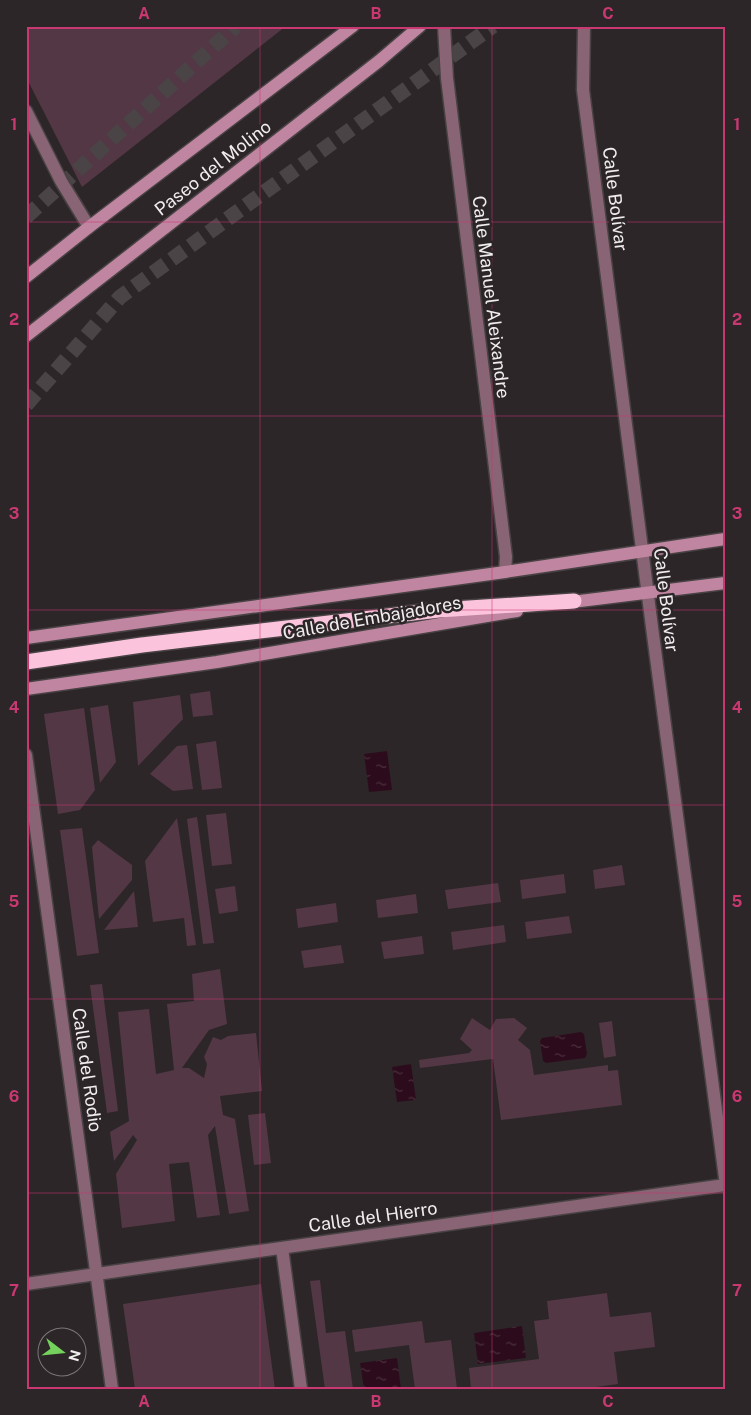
<svg xmlns="http://www.w3.org/2000/svg" width="751" height="1415" font-family="'Public Sans',sans-serif">
  <style>
    .green { fill: #533744 }
    .water { fill: url(#water-ripples) }
    .lines { fill: none; stroke-linecap: round; stroke-linejoin: round }
    .highway-tunnel { stroke: #4a4446; stroke-width: 15; stroke-dasharray: 15 8; stroke-linecap: butt }
    .street-casing { stroke: #484244; stroke-width: 15 }
    .secondary-casing { stroke: #484244; stroke-width: 15 }
    .highway-casing { stroke: #484244; stroke-width: 18 }
    .street { stroke: #896474; stroke-width: 12 }
    .secondary { stroke: #c085a0; stroke-width: 12 }
    .highway { stroke: #fcc4dc; stroke-width: 15 }
    .grid { fill: none; stroke: #c93871; stroke-width: 1; stroke-opacity: 0.55 }
    .labels { text-anchor: middle; stroke-width: 5; stroke-linejoin: round; paint-order: stroke }
    .street-label { font-size: 18px; fill: #f1edef; stroke: #2c2628 }
    .neatline { fill: none; stroke: #c93871; stroke-width: 2 }
    .grid-label { font-size: 16px; text-anchor: middle; font-weight: bold; fill: #c93871 }
  </style>
  <defs>
    <pattern id="water-ripples" width="26" height="14" patternUnits="userSpaceOnUse" patternTransform="scale(1.25)"><rect width="26" height="14" fill="#2c0c1c"/><path d="M2 4q2-2 4 0t4 0M15 11q2-2 4 0t4 0" fill="none" stroke="#4b303d"/></pattern>
  </defs>
  <rect width="100%" height="100%" fill="#2c2628"/>
  <g class="green">
    <path d="M26,26H286L82,187L26,77Z"/>
    <path d="M210,691L213,715L193,717L190,694Z"/>
    <path d="M180,695L183,719L138,766L133,702Z"/>
    <path d="M108,705L116,762L100,783L90,708Z"/>
    <path d="M84,708L95,790L80,810L58,814L44,714Z"/>
    <path d="M216,741L222,788L202,790L196,744Z"/>
    <path d="M187,745L193,789L173,791L150,774L177,746Z"/>
    <path d="M226,813L232,864L212,866L206,815Z"/>
    <path d="M197,817L214,943L203,944L187,819Z"/>
    <path d="M177,818L196,945L187,946L184,918L153,922L145,861Z"/>
    <path d="M82,828L99,953L77,956L60,830Z"/>
    <path d="M98,840L132,865V880L99,919L92,847Z"/>
    <path d="M622,865L625,885L595,889L593,870Z"/>
    <path d="M564,874L566,893L522,899L520,880Z"/>
    <path d="M498,883L501,902L448,909L445,890Z"/>
    <path d="M235,886L238,911L219,914L215,889Z"/>
    <path d="M134,891L138,927L104,930Z"/>
    <path d="M416,894L418,913L378,918L376,900Z"/>
    <path d="M336,903L338,922L298,928L296,909Z"/>
    <path d="M569,916L572,933L527,939L525,922Z"/>
    <path d="M504,925L506,942L453,950L451,932Z"/>
    <path d="M422,936L424,954L384,959L381,942Z"/>
    <path d="M341,945L344,963L304,968L301,951Z"/>
    <path d="M220,969L227,1024L209,1030L182,1068H189L204,1078L207,1064L204,1057L213,1037L221,1040L228,1036L256,1033L262,1091L220,1096L223,1115L235,1119L249,1211L229,1214L215,1126L208,1135L220,1215L197,1218L189,1162L169,1164L175,1221L122,1228L116,1174L137,1140L133,1135L114,1161L110,1132L129,1121L118,1012L149,1009L156,1074L174,1070L167,1004L194,1001L192,974Z"/>
    <path d="M102,984L118,1111L107,1113L90,985Z"/>
    <path d="M472,1018L490,1030L496,1019L514,1018L527,1028L518,1040L530,1050L534,1075L608,1065V1071L618,1070L622,1105L501,1120L493,1059L420,1068L419,1060L469,1053L472,1050L460,1039Z"/>
    <path d="M612,1021L616,1056L604,1058L599,1023Z"/>
    <path d="M265,1113L271,1163L254,1165L248,1115Z"/>
    <path d="M320,1280L326,1333L345,1331L353,1389H325L310,1281Z"/>
    <path d="M261,1284L275,1389H135L123,1304Z"/>
    <path d="M607,1293L610,1317L651,1312L655,1347L614,1352L618,1384L581,1389H471L469,1368L539,1359L534,1321L549,1319L547,1301Z"/>
    <path d="M422,1321L425,1343L451,1340L457,1389H415L409,1345L355,1352L352,1330Z"/>
  </g>
  <g class="water">
    <path d="M387,751L392,790L369,792L364,754Z"/>
    <path d="M581,1032L584,1034L587,1054L585,1058L546,1063L543,1061L540,1041L542,1038Z"/>
    <path d="M411,1064L416,1100L397,1102L392,1067Z"/>
    <path d="M522,1326L526,1358L478,1364L474,1333Z"/>
    <path d="M397,1358L401,1389H364L360,1363Z"/>
  </g>
  <g class="lines">
    <g class="highway-tunnel">
      <path d="M26,217L236,26"/>
      <path d="M26,405L120,297L493,26"/>
    </g>
    <g class="street-casing">
      <g id="street">
        <path d="M444,26L447,78L506,557L505,572"/>
        <path d="M584,26L583,90L652,627L725,1178"/>
        <path d="M26,111L61,181L89,227"/>
        <path d="M26,755L112,1389"/>
        <path d="M282,1248L301,1389"/>
        <path d="M26,1284L725,1185"/>
      </g>
    </g>
    <g class="secondary-casing">
      <g id="secondary">
        <path d="M26,277L89,227L353,26"/>
        <path d="M26,336L379,61L420,26"/>
        <path d="M564,603L725,583"/>
        <path d="M26,638L505,572L725,539"/>
        <path d="M26,689L217,662L517,611"/>
      </g>
    </g>
    <g class="highway-casing">
      <path id="highway" d="M26,662L142,645L439,610L574,601"/>
    </g>
    <use href="#street" class="street"/>
    <use href="#secondary" class="secondary"/>
    <use href="#highway" class="highway"/>
  </g>
  <path class="grid" d="M260,26V1389M492,26V1389M26,222H725M26,416H725M26,610H725M26,805H725M26,999H725M26,1193H725"/>
  <g class="labels">
    <g class="street-label">
      <text transform="translate(213 168) rotate(-38)" y="6">Paseo del Molino</text>
      <text transform="translate(615 199) rotate(83)" y="6">Calle Bolívar</text>
      <text transform="translate(491 297) rotate(83)" y="6">Calle Manuel Aleixandre</text>
      <text transform="translate(666 600) rotate(83)" y="6">Calle Bolívar</text>
      <text transform="translate(372 618) rotate(-10)" y="6">Calle de Embajadores</text>
      <text transform="translate(87 1070) rotate(82)" y="6">Calle del Rodio</text>
      <text transform="translate(373 1217) rotate(-8)" y="6">Calle del Hierro</text>
    </g>
  </g>
  <rect width="751" height="1415" fill="none" stroke="#2c2628" stroke-width="55"/>
  <g transform="translate(62 1352) rotate(106)"><circle r="24" fill="#2c2628" stroke="#7b7678"/>
  <path d="M0-4L9 19L0 12L-9 19Z" fill="#74d25c"/>
  <text y="-8" font-size="14" font-weight="bold" text-anchor="middle" fill="#f1edef">N</text>
  </g>
  <rect x="28" y="28" width="696" height="1360" class="neatline"/>
  <g class="grid-label">
    <text x="144" y="19">A</text>
    <text x="376" y="19">B</text>
    <text x="608" y="19">C</text>
    <text x="14" y="130">1</text>
    <text x="737" y="130">1</text>
    <text x="14" y="325">2</text>
    <text x="737" y="325">2</text>
    <text x="14" y="519">3</text>
    <text x="737" y="519">3</text>
    <text x="14" y="713">4</text>
    <text x="737" y="713">4</text>
    <text x="14" y="907">5</text>
    <text x="737" y="907">5</text>
    <text x="14" y="1102">6</text>
    <text x="737" y="1102">6</text>
    <text x="14" y="1296">7</text>
    <text x="737" y="1296">7</text>
    <text x="144" y="1407">A</text>
    <text x="376" y="1407">B</text>
    <text x="608" y="1407">C</text>
  </g>
</svg>
